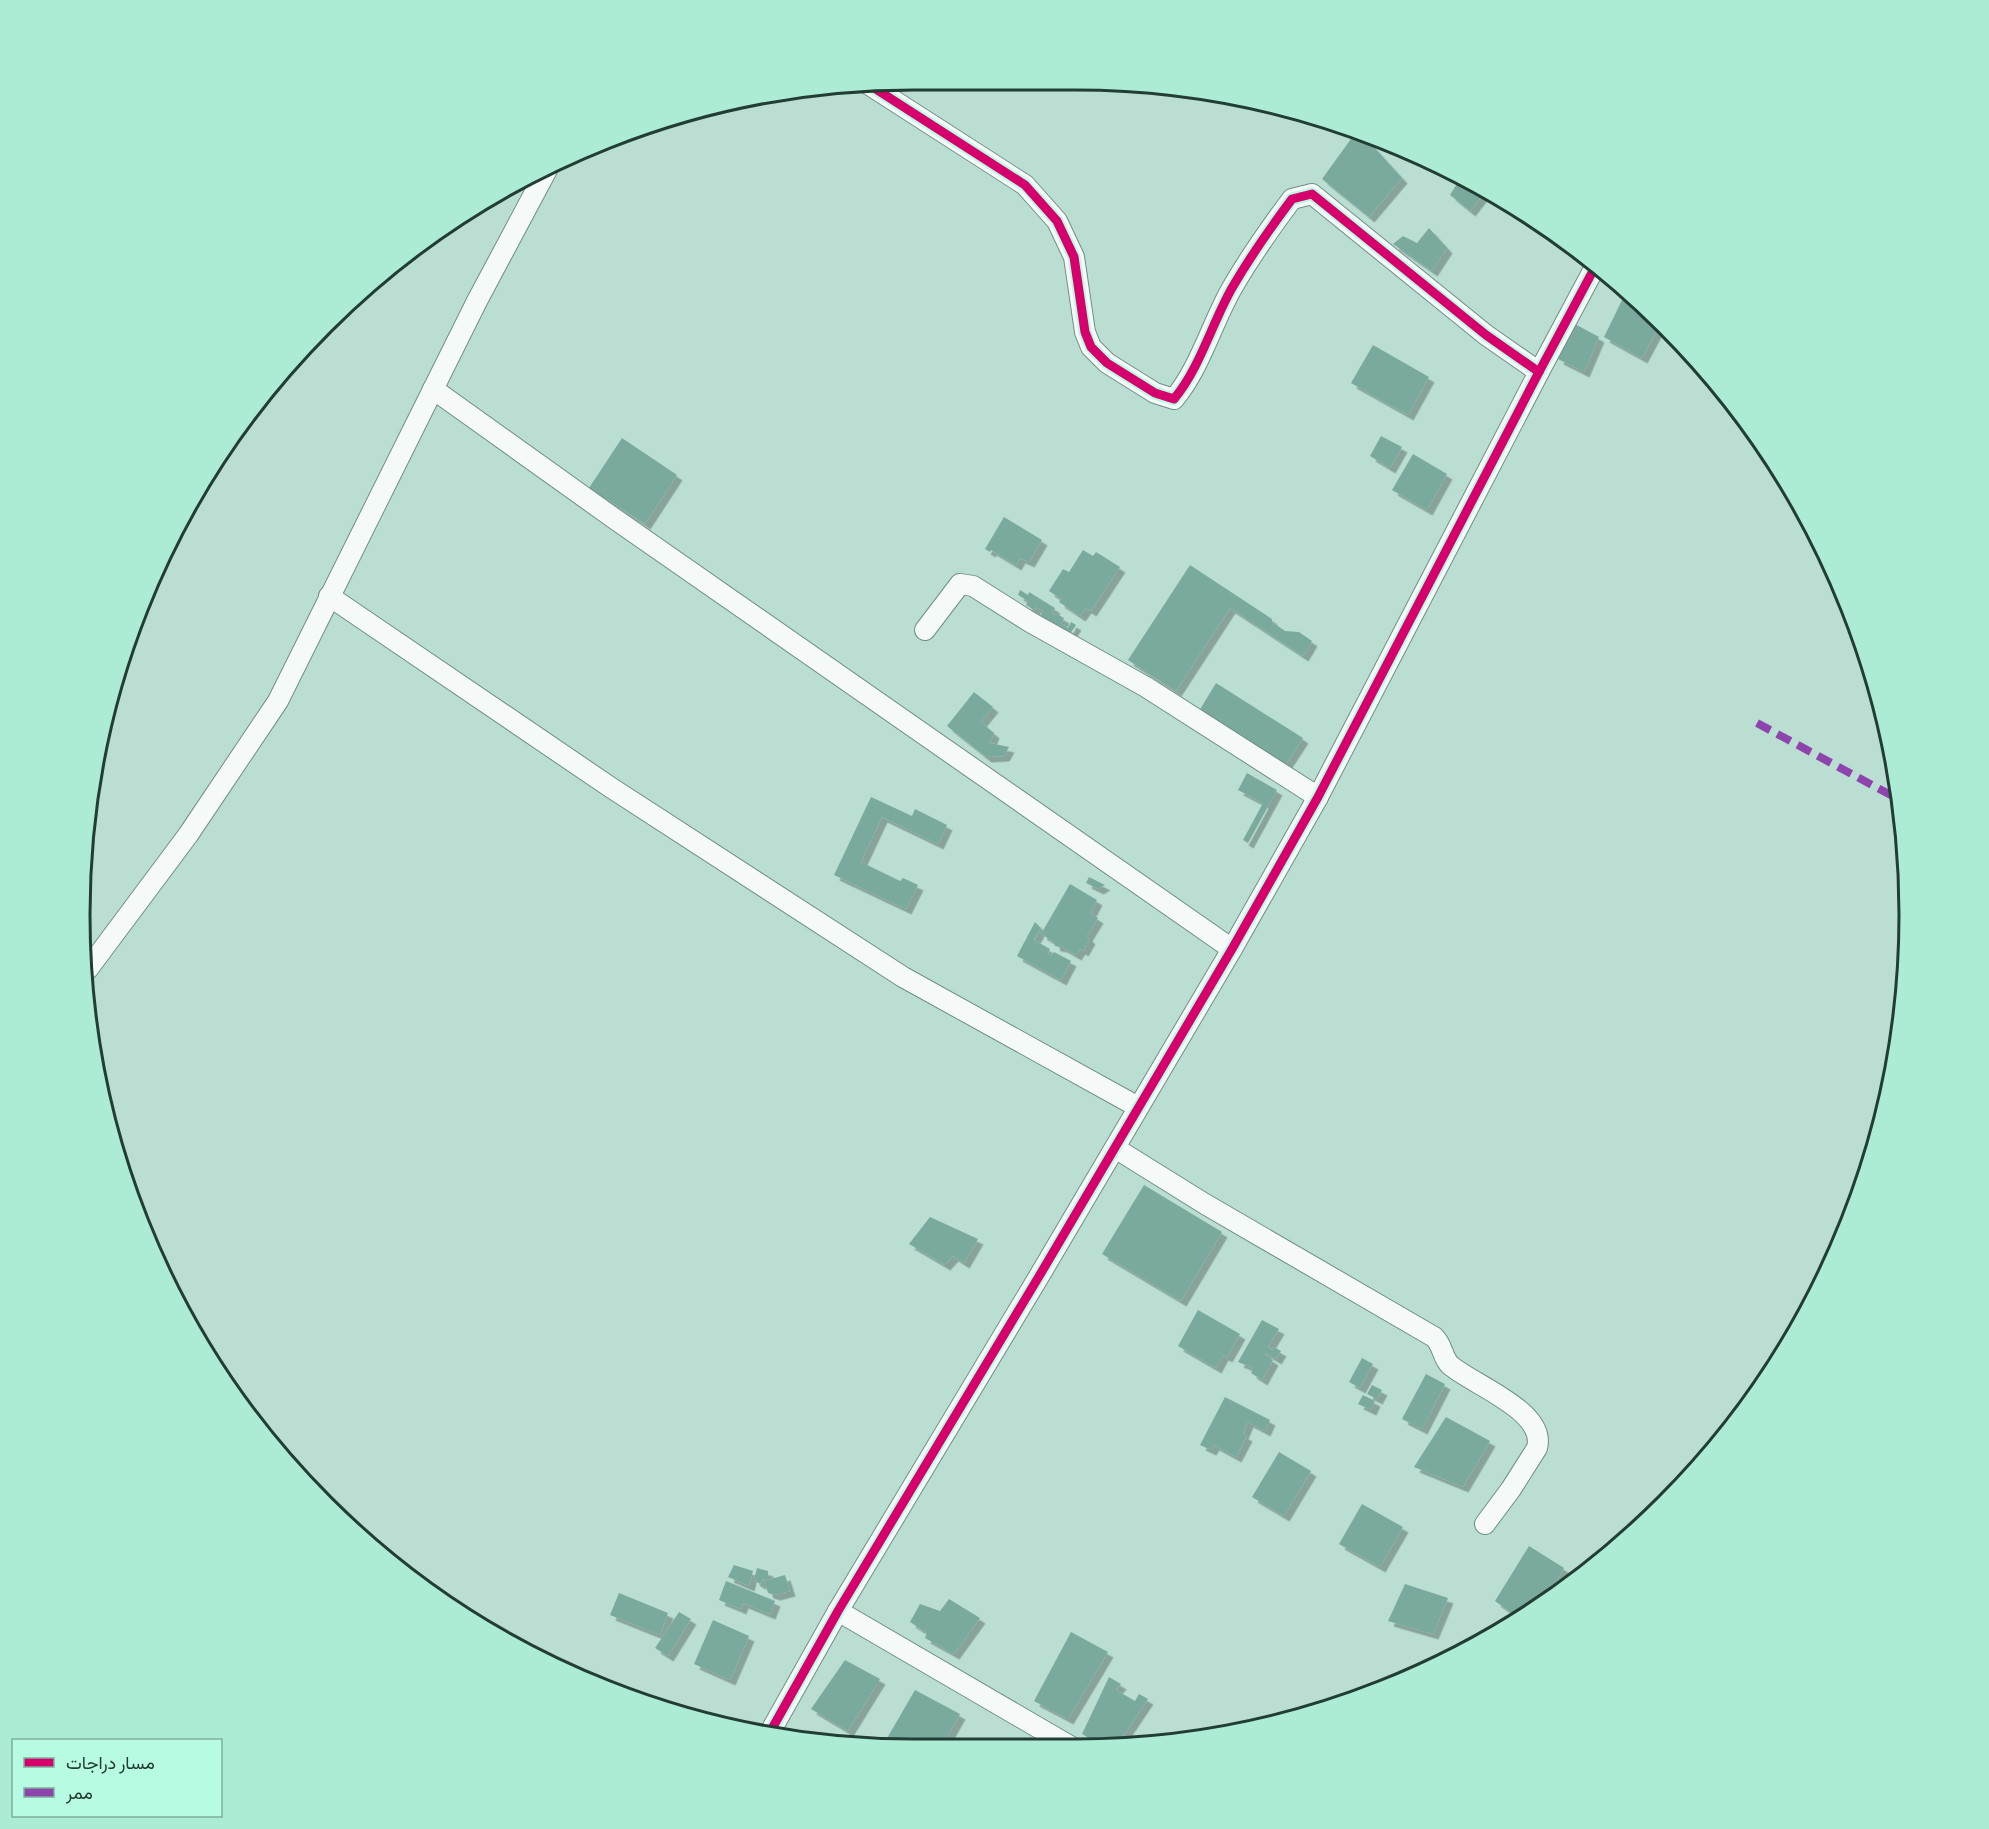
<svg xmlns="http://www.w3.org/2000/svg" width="1989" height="1829" font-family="'Alegreya Sans',Vazirmatn,sans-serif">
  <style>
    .building { fill: #7aaa9e; filter: url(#shadow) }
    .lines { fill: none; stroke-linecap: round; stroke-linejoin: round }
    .minor-casing { stroke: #718e86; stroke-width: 22 }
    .minor { stroke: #f5faf8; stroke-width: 20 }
    .quiet { stroke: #8e44ad; stroke-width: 8; stroke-dasharray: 15 8; stroke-linecap: butt }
    .cycleway-casing { stroke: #b8fbe3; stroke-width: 13 }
    .cycleway { stroke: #d6006c; stroke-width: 9 }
    .rim { fill: none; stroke: #223d34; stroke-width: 3 }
  </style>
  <defs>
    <filter id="shadow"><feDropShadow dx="5.5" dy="5.5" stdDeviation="0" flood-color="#0004"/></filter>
  </defs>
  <rect width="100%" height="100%" fill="#baded2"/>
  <g class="building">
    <path d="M1356,132L1361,133L1402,178L1369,217L1322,179Z"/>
    <path d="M1460,179L1485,192L1470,211L1450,195Z"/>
    <path d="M1429,228L1447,248L1432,271L1393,244L1403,236L1417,243Z"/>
    <path d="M1602,272L1616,284V285L1600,277Z"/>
    <path d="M1626,292L1662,321L1642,358L1604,337Z"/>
    <path d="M1573,323L1599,337L1584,372L1558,359Z"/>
    <path d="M1373,345L1429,377L1408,415L1351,383Z"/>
    <path d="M1381,436L1402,447L1390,468L1370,456Z"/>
    <path d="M622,438L677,475L645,524L607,499L606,502L595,495L589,488Z"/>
    <path d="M1413,454L1447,474L1427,510L1392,490Z"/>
    <path d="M1004,517L1042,540L1029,562L1020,558L1016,565L991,550L990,552L985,549Z"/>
    <path d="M1083,550L1093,556L1096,552L1120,567L1091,611L1086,608L1080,616L1059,602L1061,599L1049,591L1063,569L1069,572Z"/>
    <path d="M1190,565L1272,619V622L1285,631L1299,632L1312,641L1303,656L1230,608L1176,691L1128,660Z"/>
    <path d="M1020,590L1028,595L1029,592L1055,608L1052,614L1055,615L1057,614L1064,618L1061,624L1068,628L1071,622L1076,625L1070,634L1040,616L1043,611L1036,607L1034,610L1026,605L1028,601L1018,595Z"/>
    <path d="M1216,683L1303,738L1282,770L1196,716Z"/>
    <path d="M974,692L993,707L981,722L994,733L990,743L1009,747L1004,756L986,757L947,726Z"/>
    <path d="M1247,773L1277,790L1248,843L1243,840L1263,803L1238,790Z"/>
    <path d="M871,797L912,816L915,809L947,825L938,844L882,817L861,862L900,881L903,878L918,885L906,909L834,875Z"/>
    <path d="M1089,877L1105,885L1098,889L1086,883Z"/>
    <path d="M1070,884L1097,900L1090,913L1098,918L1087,936L1090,939L1083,951L1080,949L1076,955L1062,947L1055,946L1054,942L1041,934Z"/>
    <path d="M1035,922L1041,928L1034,940L1050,949L1048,953L1052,956L1054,952L1071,961L1061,980L1017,956Z"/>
    <path d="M1144,1185L1222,1232L1181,1301L1102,1254Z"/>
    <path d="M930,1217L978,1239L964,1263L953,1256L945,1265L909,1244Z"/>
    <path d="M1198,1310L1240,1334L1227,1357L1223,1355L1216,1368L1178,1346Z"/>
    <path d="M1262,1320L1279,1329L1268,1347L1272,1350L1274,1347L1281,1351L1276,1359L1266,1353L1265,1355L1273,1360L1262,1380L1251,1373L1253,1368L1238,1362Z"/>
    <path d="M1362,1358L1373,1364L1360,1388L1349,1382Z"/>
    <path d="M1426,1374L1445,1384L1422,1429L1402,1419Z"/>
    <path d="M1372,1385L1382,1390L1377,1399L1367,1394Z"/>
    <path d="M1363,1395L1375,1401L1371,1410L1358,1404Z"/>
    <path d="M1225,1397L1270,1420L1265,1431L1248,1422L1243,1434L1247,1436L1236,1457L1214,1445L1211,1450L1200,1445Z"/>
    <path d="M1446,1417L1490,1441L1463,1487L1414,1467Z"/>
    <path d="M1279,1452L1311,1471L1284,1516L1252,1497Z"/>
    <path d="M1362,1504L1403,1527L1380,1567L1339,1544Z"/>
    <path d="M1529,1546L1564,1568L1543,1605L1520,1619L1495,1601Z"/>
    <path d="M734,1565L753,1571L749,1586L728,1577Z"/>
    <path d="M757,1568L768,1571V1578H764L760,1584L754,1580Z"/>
    <path d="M785,1575L790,1591L775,1595L768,1593L764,1581Z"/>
    <path d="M726,1581L775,1601L770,1614L743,1603L741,1609L719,1600Z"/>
    <path d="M1405,1584L1448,1598L1433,1634L1388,1621Z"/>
    <path d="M619,1593L668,1613L660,1635L610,1615Z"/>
    <path d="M949,1599L980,1618L954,1654L925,1638L927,1633L910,1622L920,1604L940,1611Z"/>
    <path d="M679,1612L691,1619L668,1656L655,1648Z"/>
    <path d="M713,1620L749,1636L730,1680L694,1664Z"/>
    <path d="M1071,1632L1108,1652L1068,1719L1034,1701Z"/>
    <path d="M845,1660L880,1679L848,1731L811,1709Z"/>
    <path d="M1109,1677L1121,1684L1116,1690L1135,1701L1139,1694L1148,1699L1117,1745L1104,1747L1082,1734Z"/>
    <path d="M915,1690L960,1714L942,1746L895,1745L886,1740Z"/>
  </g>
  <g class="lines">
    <g class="minor-casing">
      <g id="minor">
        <path d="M868,84L1025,185L1057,221L1074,257L1085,332L1091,347L1107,363L1155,393L1174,399C1200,368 1212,323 1232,288C1250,257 1271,227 1292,199L1312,194L1486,335L1539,372"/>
        <path d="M433,389L612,517L1232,949"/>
        <path d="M329,596L610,787L903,977L1138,1107"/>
        <path d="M925,630L960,584L973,586L1030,622L1146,687L1318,797"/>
        <path d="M88,969L188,835L278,701L477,301L550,164"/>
        <path d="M1115,1148L1205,1204L1434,1337C1443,1345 1442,1357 1450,1365C1473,1385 1547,1411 1537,1448L1511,1489L1485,1524"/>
        <path d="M838,1611L1075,1749"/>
        <path d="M769,1734L838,1611L1041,1273L1232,949L1318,797L1539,372L1595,267"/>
      </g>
    </g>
    <use href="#minor" class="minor"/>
    <path class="quiet" d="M1757,723L1898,799"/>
    <g class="cycleway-casing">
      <g id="cycleway">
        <path d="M868,84L1025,185L1057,221L1074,257L1085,332L1091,347L1107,363L1155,393L1174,399C1200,368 1212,323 1232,288C1250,257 1271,227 1292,199L1312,194L1486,335L1539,372"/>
        <path d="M769,1734L838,1611L1041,1273L1232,949L1318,797L1539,372L1595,267"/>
      </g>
    </g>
    <use href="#cycleway" class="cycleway"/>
  </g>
  <path d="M0 0H1989V1829H0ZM914 90H1075A824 824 0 0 1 1899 914V915A824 824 0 0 1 1075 1739H914A824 824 0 0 1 90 915V914A824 824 0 0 1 914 90Z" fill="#acecd5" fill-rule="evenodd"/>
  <path class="rim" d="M914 90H1075A824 824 0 0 1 1899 914V915A824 824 0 0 1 1075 1739H914A824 824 0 0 1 90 915V914A824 824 0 0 1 914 90Z"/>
  <rect x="12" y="1739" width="210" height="78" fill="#b8fbe3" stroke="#7caf9d" stroke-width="1.5"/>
  <rect x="24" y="1758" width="30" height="9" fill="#d6006c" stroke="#7caf9d" stroke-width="1.5"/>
  <text x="66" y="1769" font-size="18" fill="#223d34">مسار دراجات</text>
  <rect x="24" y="1788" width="30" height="9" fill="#8e44ad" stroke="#7caf9d" stroke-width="1.5"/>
  <text x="66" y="1799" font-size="18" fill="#223d34">ممر</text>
</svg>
